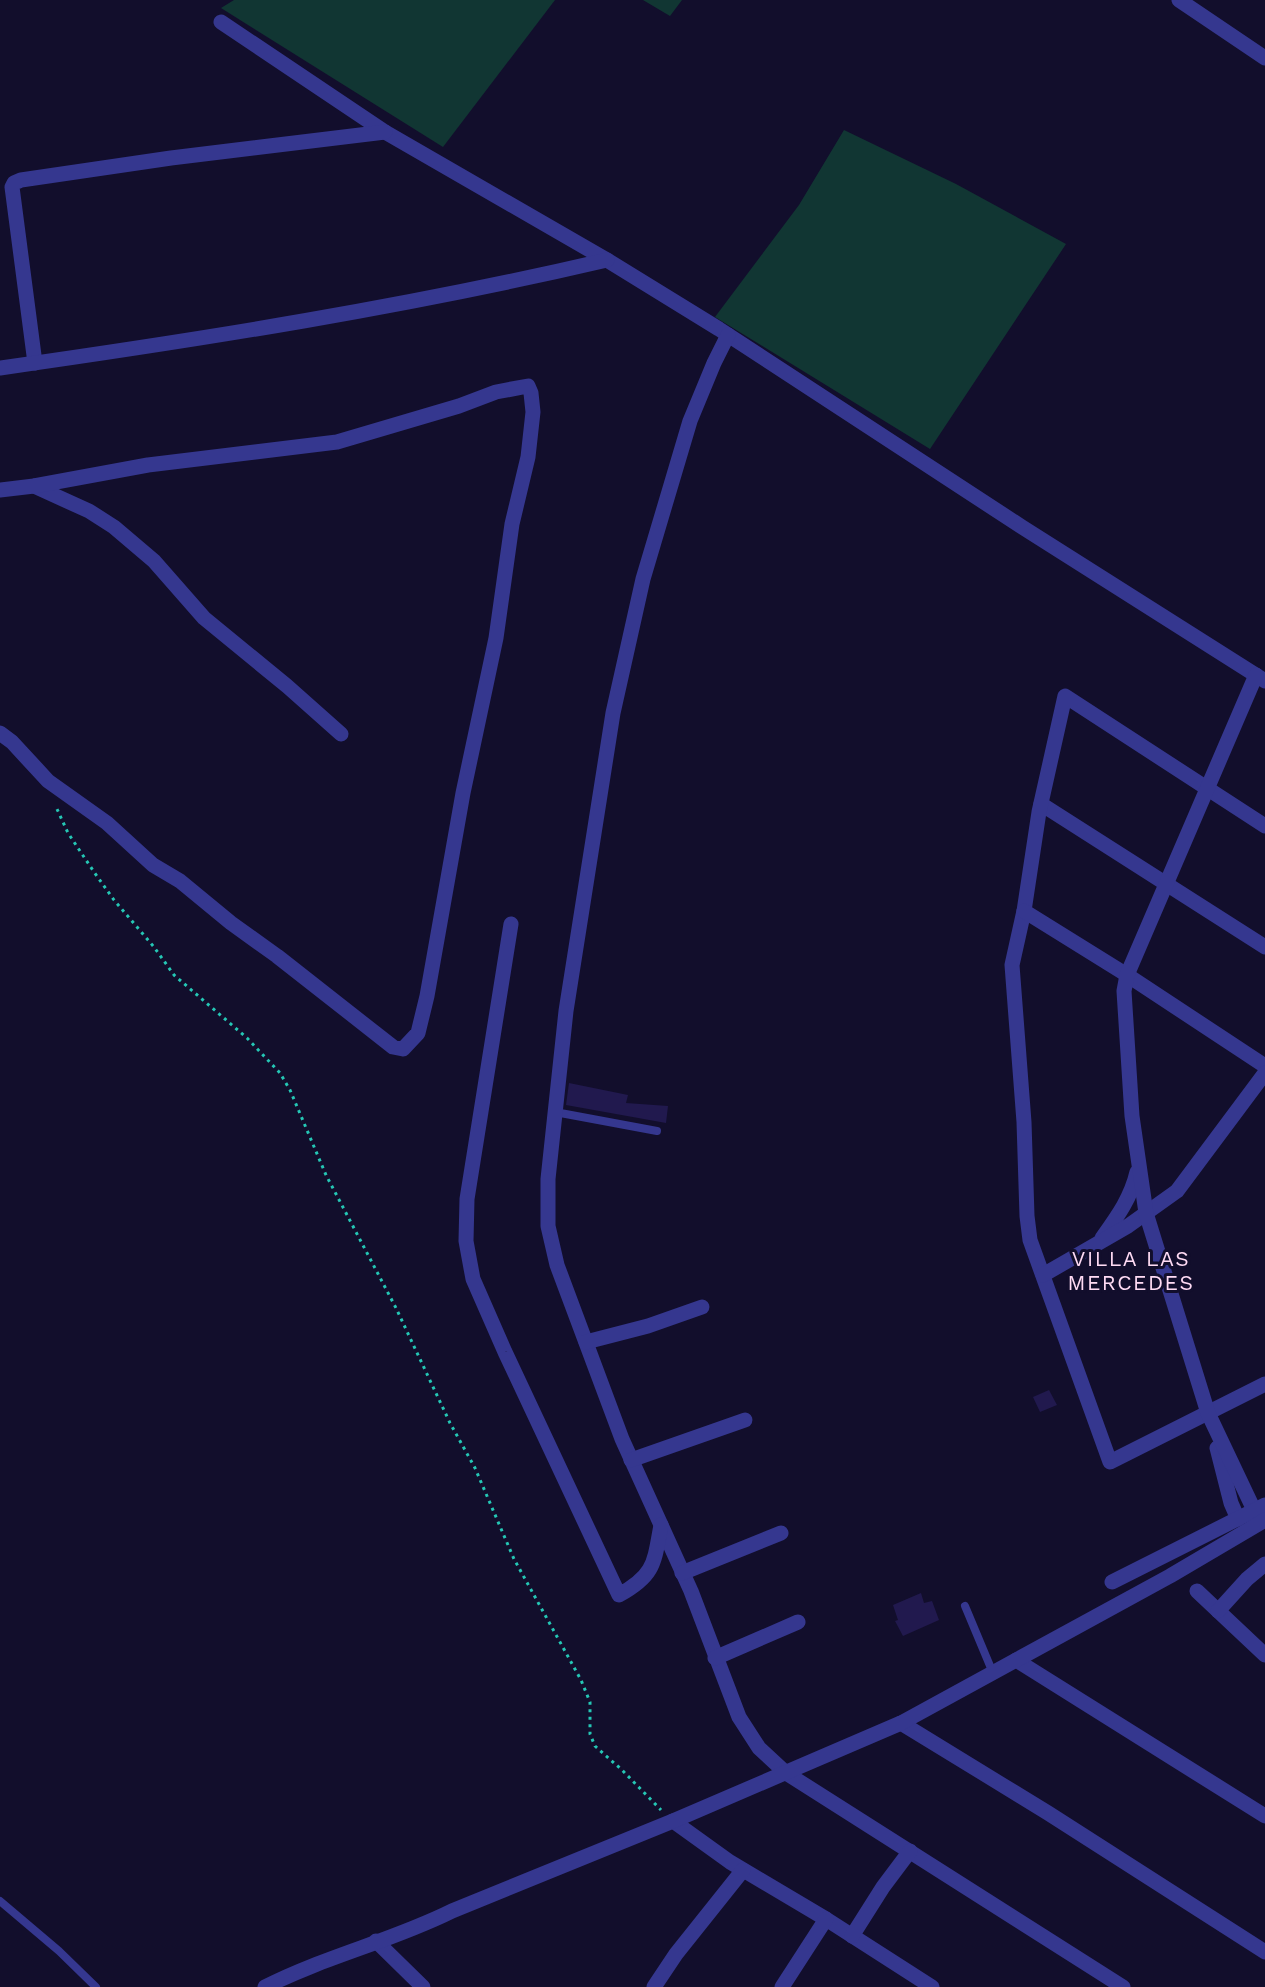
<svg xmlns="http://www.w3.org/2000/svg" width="1265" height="1987" font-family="'Work Sans',sans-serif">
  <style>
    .green { fill: #113633 }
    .building { fill: #21194e }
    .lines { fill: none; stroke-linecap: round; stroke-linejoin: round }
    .path { stroke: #25c7b5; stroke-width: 3; stroke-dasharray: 3 4.5; stroke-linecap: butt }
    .service { stroke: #35378f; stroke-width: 8 }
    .minor { stroke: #35378f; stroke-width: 15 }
    .labels { text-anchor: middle; stroke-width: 6; stroke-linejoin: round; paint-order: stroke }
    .neighbourhood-label { font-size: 21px; letter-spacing: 1.5px; fill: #ffdbf4; stroke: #120e2c }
  </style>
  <rect width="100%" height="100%" fill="#120e2c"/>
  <g class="green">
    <path d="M234,0H555L443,147L221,8Z"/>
    <path d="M643,0H682L670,16Z"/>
    <path d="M844,130L956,184L1066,244L930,449L715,317L799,205Z"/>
  </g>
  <g class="building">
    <path d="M569,1083L628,1095L626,1103L668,1106L666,1123L566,1105Z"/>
    <path d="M1049,1390L1057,1405L1040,1412L1033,1397Z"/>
    <path d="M921,1593L924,1603L932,1601L939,1620L903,1636L895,1621L898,1620L893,1605Z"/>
  </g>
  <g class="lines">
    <path class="path" d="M57,809L68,833L94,872L114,900L154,947L174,975L247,1038L280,1073L290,1090L326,1175L396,1308L450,1423L475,1468L514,1559L581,1680L590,1702V1734L595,1746L622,1770L661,1810"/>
    <g class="service">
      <path d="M555,1112L657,1131"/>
      <path d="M965,1606L993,1673"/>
      <path d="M0,1901L59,1951L96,1987"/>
    </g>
    <g class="minor">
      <path d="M1179,0L1265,58"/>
      <path d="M221,22L385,132L607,260L719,329L1022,527L1265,681"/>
      <path d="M728,335L714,363L690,421L643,579L613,713L566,1011L548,1179V1226L557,1265L622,1439L691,1591L739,1717L759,1748L786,1773L1123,1987"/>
      <path d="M35,363L12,187L14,183L21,180L171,158L385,132"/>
      <path d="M0,368C204,339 406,307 607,260"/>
      <path d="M34,486L89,511L114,527L154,561L204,618L287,686L341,734"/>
      <path d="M0,490L34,486L148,465L337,442L459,406L496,392L528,386L531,393L533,412L528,457L512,524L496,638L463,793L427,996L418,1033L403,1049L393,1047L277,956L231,923L180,881L153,865L107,823L48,781L12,742L0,733"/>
      <path d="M1041,804L1265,947"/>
      <path d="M1265,826L1065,696L1039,812L1024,911L1012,965L1024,1122L1027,1216L1030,1240L1110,1462L1265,1384"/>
      <path d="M1024,911L1127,975L1265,1066"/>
      <path d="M511,924L467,1199L466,1241L473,1279L505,1352L619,1595C655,1575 654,1563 661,1525"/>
      <path d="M1102,1238C1117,1217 1131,1198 1137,1172"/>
      <path d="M1043,1275L1128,1226L1177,1191L1265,1073"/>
      <path d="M586,1342L648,1326L702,1307"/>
      <path d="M1217,1448L1231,1503L1238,1519"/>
      <path d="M631,1460L745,1420"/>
      <path d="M1254,1510L1208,1413L1146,1213L1132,1116L1124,991L1127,975L1256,675"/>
      <path d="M682,1573L781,1533"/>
      <path d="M1112,1582L1265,1505"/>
      <path d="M1197,1591L1265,1655"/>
      <path d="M1218,1611L1247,1579L1265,1564"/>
      <path d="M715,1658L798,1622"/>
      <path d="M1016,1660L1265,1816"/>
      <path d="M901,1723L1048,1813L1265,1952"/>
      <path d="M673,1821L730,1862L826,1919L932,1987"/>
      <path d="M852,1936L883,1887L910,1851"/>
      <path d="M376,1941L423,1987"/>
      <path d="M265,1987C326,1956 392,1941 452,1911L673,1821L901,1723L1170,1576L1265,1520"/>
      <path d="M654,1987L676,1954L743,1870"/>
      <path d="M782,1987L826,1919"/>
    </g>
  </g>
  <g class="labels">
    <g class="neighbourhood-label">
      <text x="1131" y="1266">VILLA LAS<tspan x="1131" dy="24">MERCEDES</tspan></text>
    </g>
  </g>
</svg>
